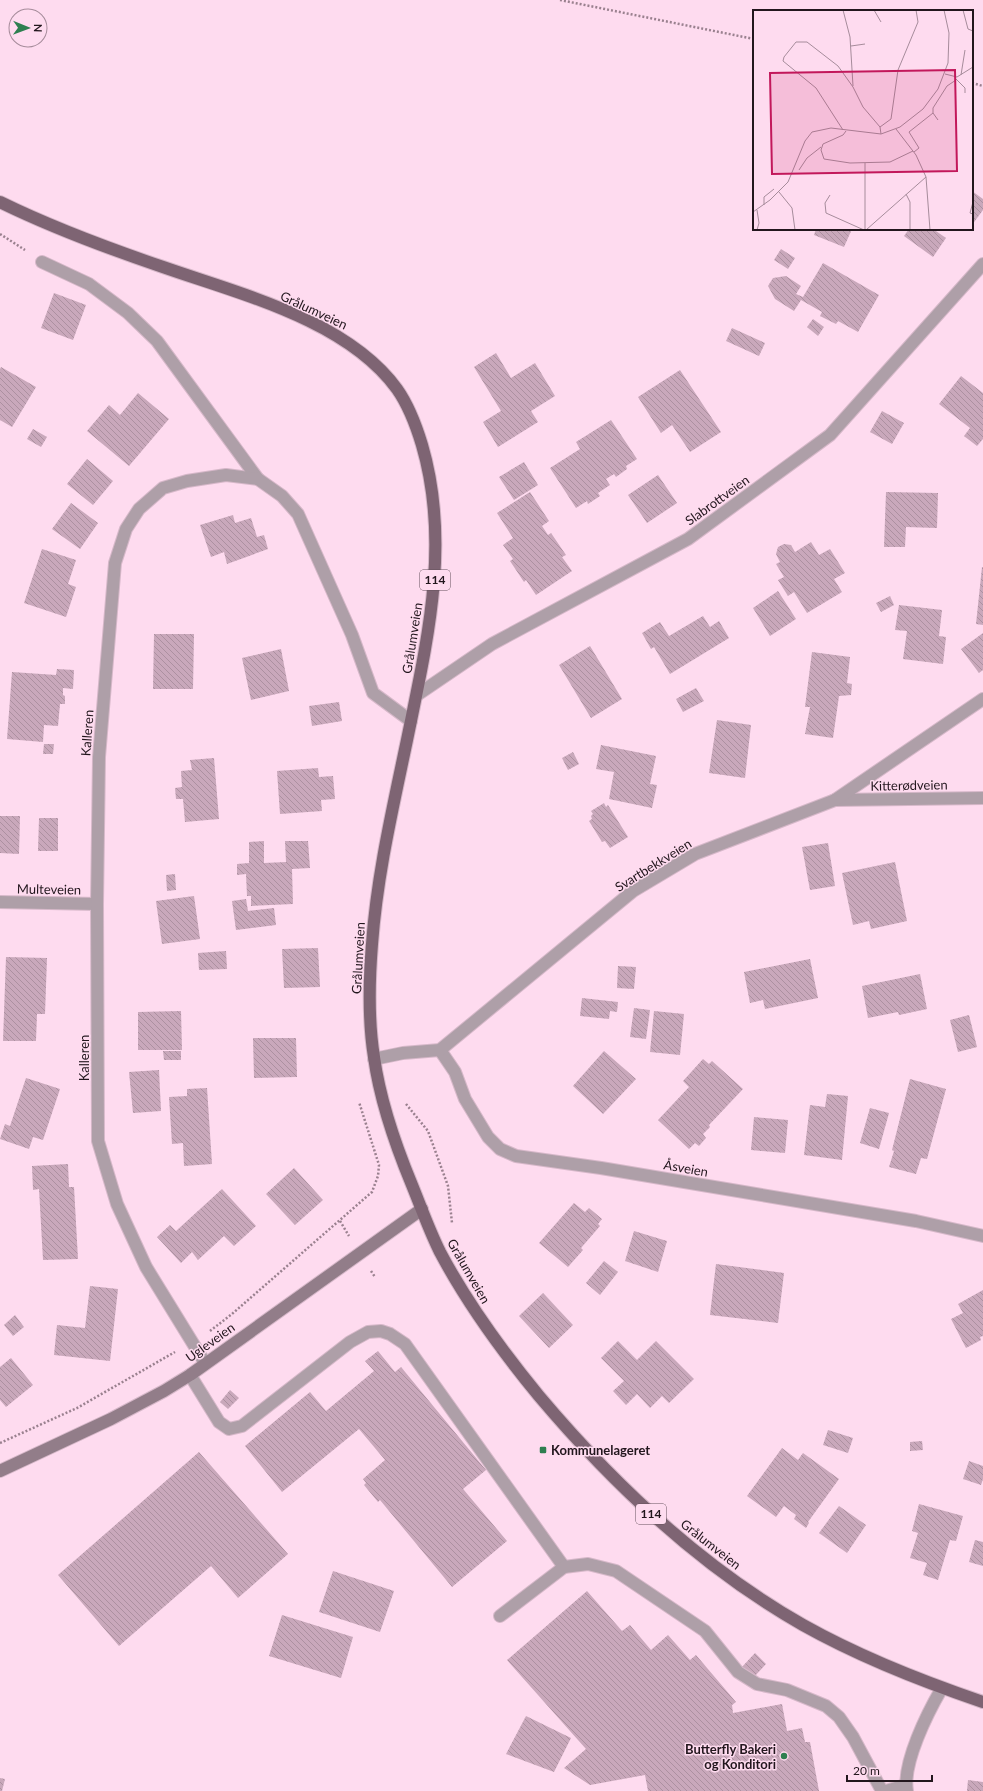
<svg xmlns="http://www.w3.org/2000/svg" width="983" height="1791" font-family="Lato,sans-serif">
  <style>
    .building { fill: url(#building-back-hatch) }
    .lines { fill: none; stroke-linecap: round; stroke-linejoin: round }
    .lane-casing { stroke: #d6b8c9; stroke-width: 14 }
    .street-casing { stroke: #d6b8c9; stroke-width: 14 }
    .secondary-casing { stroke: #d6b8c9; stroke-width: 14 }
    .primary-casing { stroke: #d6b8c9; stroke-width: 14 }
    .path { stroke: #9a818f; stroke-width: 2.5; stroke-dasharray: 2 2; stroke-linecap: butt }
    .lane { stroke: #ae9fa8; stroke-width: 12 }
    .street { stroke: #ae9fa8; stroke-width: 12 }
    .secondary { stroke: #927d89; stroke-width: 12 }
    .primary { stroke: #7e6473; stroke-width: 12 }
    .poi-dot { fill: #2e7f50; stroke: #fedbef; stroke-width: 1.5 }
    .labels { text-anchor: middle; stroke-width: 3; stroke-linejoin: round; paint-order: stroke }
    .shield { fill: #fedbef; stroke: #64515c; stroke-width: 1 }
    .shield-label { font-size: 12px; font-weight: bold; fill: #22161d }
    .street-label { font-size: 13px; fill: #22161d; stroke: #fedbef }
    .poi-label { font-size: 13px; font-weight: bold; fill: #22161d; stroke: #fedbef; text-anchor: start }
    .inset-road { fill: none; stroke: #a68c9b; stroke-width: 1 }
    .view { fill: #c2185b; fill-opacity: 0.15; stroke: #c2185b; stroke-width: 2 }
    .inset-edge { fill: none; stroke: #22161d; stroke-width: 2 }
  </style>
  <defs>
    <pattern id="building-back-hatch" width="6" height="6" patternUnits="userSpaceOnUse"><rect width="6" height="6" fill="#c9a8bb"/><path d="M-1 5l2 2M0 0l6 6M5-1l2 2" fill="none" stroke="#ac90a0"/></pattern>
  </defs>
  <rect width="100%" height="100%" fill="#fedbef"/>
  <g class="building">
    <path d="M972,191L983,199V210L972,225Z"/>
    <path d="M816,229H852L844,247L814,235Z"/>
    <path d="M909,229H933L946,238L933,257L904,236Z"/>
    <path d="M781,249L795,258L788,269L774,260Z"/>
    <path d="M823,263L879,295L858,332L838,321L836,324L820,316L822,312L801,300L794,311L775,299L768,286L773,278L786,276L801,286L796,294L803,297Z"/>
    <path d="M54,293L86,305L73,340L41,328Z"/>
    <path d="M813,319L824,327L818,336L807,327Z"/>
    <path d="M732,328L765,343L759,356L726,341Z"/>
    <path d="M496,353L511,378L535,363L555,396L531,411L538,422L498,447L483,422L501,411L474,367Z"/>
    <path d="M1,367L36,387L12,427L0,420V369Z"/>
    <path d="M680,370L721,432L690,452L672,425L661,433L638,397Z"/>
    <path d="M961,376L983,393V439L977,446L964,436L970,428L939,404Z"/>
    <path d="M138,393L169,419L129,466L87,431L109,405L120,415Z"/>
    <path d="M882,411L904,423L892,444L870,432Z"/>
    <path d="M611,420L637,459L626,466L627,469L616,477L614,474L606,479L610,485L598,493L600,496L588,504L587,501L576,508L550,468L580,449L576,442Z"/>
    <path d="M33,429L47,437L41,447L27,439Z"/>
    <path d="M87,459L113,481L93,505L67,484Z"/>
    <path d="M524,462L538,485L514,500L499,477Z"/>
    <path d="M658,475L677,503L647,523L628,495Z"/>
    <path d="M530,492L549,521L542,526L548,535L551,533L566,555L562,557L572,571L536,595L526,580L524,582L510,561L513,559L503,545L513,538L497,513Z"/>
    <path d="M886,492L938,493L937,528L906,527L905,547H884Z"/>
    <path d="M71,503L98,523L80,549L52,529Z"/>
    <path d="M233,515L235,523L251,518L257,537L264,535L268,549L227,564L224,552L211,557L200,525Z"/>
    <path d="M811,542L819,555L830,549L845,573L834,579L842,592L807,613L794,592L788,596L778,580L784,577L776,564L780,562L776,554L778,547L784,544L791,545L795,552Z"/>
    <path d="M42,549L76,560L68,584L76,587L66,617L24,603Z"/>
    <path d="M982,567H983V625L976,624Z"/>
    <path d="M778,591L796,619L770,636L753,608Z"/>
    <path d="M890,596L894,605L881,612L876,603Z"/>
    <path d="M899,605L942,610L939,636L946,637L943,664L903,659L907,631L895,630Z"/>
    <path d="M703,616L710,627L719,621L729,638L670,674L654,647L651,649L642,633L660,622L669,636Z"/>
    <path d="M983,633V670L979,673L961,649Z"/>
    <path d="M154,634H194L193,689H153Z"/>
    <path d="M590,646L622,699L591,718L559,665Z"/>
    <path d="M281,649L289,691L251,700L242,658Z"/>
    <path d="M812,652L850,657L847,683L852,684L851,695L839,696L833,738L805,734L810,707H805Z"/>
    <path d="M57,669L74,670L73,689L63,688V695L65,696V704H60L58,726L44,725L43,742L7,739L12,672L56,675Z"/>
    <path d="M696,688L704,701L683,712L676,699Z"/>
    <path d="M339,702L342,721L312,726L309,706Z"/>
    <path d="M717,720L751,725L745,778L709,773Z"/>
    <path d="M44,744H54L53,754H43Z"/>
    <path d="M601,745L656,756L650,784L657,785L652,808L609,799L614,772L596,769Z"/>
    <path d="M573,752L579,764L568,770L562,758Z"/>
    <path d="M214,758L219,819L185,822L183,799H176L175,788L182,787L181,771L192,770L190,760Z"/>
    <path d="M318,768L319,777L333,776L335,799L321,800L322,811L280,814L277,771Z"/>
    <path d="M604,803L606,807L608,805L628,837L610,848L605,841L602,842L589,821L592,819L591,816L593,814L591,811Z"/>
    <path d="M0,816H20L19,854L0,853Z"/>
    <path d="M39,818H58V851H38Z"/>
    <path d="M264,841V863L286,862L285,841H308L310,868L292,869L293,904L251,906V896H247L246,874L237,875V864L249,863V842Z"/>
    <path d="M828,843L835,886L810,890L802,847Z"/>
    <path d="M895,862L907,921L871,929L869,921L853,925L842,873Z"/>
    <path d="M175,874L176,890L167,891L166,875Z"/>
    <path d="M194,896L200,939L162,944L156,901Z"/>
    <path d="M246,899L248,911L274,908L276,925L236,930L232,901Z"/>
    <path d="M318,948L320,987L284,988L282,949Z"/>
    <path d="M226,951L227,969L199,970L198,953Z"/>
    <path d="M6,957L47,958L45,1014H37L36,1041H3Z"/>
    <path d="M810,959L818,998L765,1009L763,1000L750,1003L744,972Z"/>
    <path d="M618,966L636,967L634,989L617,988Z"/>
    <path d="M920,974L927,1009L899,1015L898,1012L868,1018L862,986Z"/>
    <path d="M582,998L618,1002L617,1012L610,1011L609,1019L580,1016Z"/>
    <path d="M634,1008L650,1010L646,1039L630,1037Z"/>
    <path d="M181,1011L182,1050H138V1012Z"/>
    <path d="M654,1011L684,1014L680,1055L650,1052Z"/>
    <path d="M969,1015L977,1047L958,1052L950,1020Z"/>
    <path d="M253,1038H296L297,1077L254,1078Z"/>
    <path d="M163,1051H181V1060H164Z"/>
    <path d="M604,1051L636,1079L603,1114L573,1086Z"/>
    <path d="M703,1059L709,1064L712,1061L743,1089L709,1125L710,1127L703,1134L706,1138L699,1146L695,1143L689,1149L658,1120L689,1087L683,1081Z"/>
    <path d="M159,1070L161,1111L133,1113L129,1072Z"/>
    <path d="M26,1078L60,1089L43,1140L33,1137L29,1149L0,1139L5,1124L10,1126Z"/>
    <path d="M910,1079L946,1089L927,1159L921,1158L916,1174L889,1167L894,1151L892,1150Z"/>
    <path d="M207,1088L212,1164L184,1166L183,1143L172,1144L169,1097L187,1096V1089Z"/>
    <path d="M827,1094L848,1096L842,1160L804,1155L810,1105L825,1107Z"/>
    <path d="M870,1108L889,1113L879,1149L860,1143Z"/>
    <path d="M754,1117L788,1120L785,1153L751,1150Z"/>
    <path d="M68,1164L69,1187H74L78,1259L43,1260L39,1189L33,1190L32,1166Z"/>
    <path d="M294,1168L323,1200L295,1225L266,1194Z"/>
    <path d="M222,1189L256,1226L234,1246L224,1236L198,1260L192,1252L181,1263L157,1237L170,1225L176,1231Z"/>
    <path d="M574,1203L585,1212L589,1208L602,1219L598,1224L600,1226L581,1248L583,1250L568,1267L539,1243Z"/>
    <path d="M634,1231L667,1241L658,1272L625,1261Z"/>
    <path d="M604,1261L618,1272L600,1295L586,1283Z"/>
    <path d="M716,1264L784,1273L778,1323L710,1315Z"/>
    <path d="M90,1286L118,1289L110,1361L54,1355L57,1325L85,1328Z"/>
    <path d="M983,1290V1336L980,1337L981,1340L966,1348L951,1319L963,1313L958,1304Z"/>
    <path d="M543,1293L573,1325L549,1348L519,1316Z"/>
    <path d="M15,1315L24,1327L13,1336L4,1325Z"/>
    <path d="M618,1341L637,1360L656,1341L694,1379L669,1403L662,1396L650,1408L637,1394L626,1405L613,1391L624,1381L601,1358Z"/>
    <path d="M378,1351L395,1372L401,1367L486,1470L463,1489L507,1541L452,1587L380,1500L378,1502L364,1485L366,1483L363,1479L385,1460L359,1429L282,1492L245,1446L310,1392L326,1411L374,1371L365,1361Z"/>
    <path d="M11,1358L33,1385L6,1407L0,1400V1367Z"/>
    <path d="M230,1390L239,1398L228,1409L220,1402Z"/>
    <path d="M828,1430L853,1438L848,1453L823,1445Z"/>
    <path d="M922,1441L923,1450L910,1451V1442Z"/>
    <path d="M782,1448L798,1460L803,1453L839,1479L808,1522L809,1523L806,1528L794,1519L796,1515L784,1506L776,1517L747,1496Z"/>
    <path d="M199,1452L288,1554L238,1598L211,1566L119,1646L58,1575Z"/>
    <path d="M969,1461L983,1466V1479L981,1485L963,1479Z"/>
    <path d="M919,1504L963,1516L956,1541L950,1540L938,1580L923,1575L927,1563L910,1558L918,1533L912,1531Z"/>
    <path d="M839,1506L866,1525L847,1553L819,1533Z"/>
    <path d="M975,1540L983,1542V1566L969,1562Z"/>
    <path d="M333,1571L394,1591L380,1632L319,1612Z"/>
    <path d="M587,1591L622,1631L630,1625L651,1650L668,1635L690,1660L696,1655L736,1702L732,1705L733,1713L782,1704L787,1731L802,1728L805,1742H810L819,1791H648L645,1775L590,1785L564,1768L586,1749L507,1660Z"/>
    <path d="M282,1615L353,1637L341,1678L269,1656Z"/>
    <path d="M755,1653L766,1664L753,1678L741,1668Z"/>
    <path d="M526,1716L571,1738L554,1772L506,1754Z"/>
    <path d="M0,1778L5,1779L2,1791H0Z"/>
    <path d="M968,1780L983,1782V1791H967Z"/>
  </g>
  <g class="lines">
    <g class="lane-casing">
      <g id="lane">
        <path d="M42,262L89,284L128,313L157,341L258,479"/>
        <path d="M190,1375L219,1422L229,1429L242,1426L350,1342L368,1332L381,1331L390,1334L405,1344L564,1567"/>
        <path d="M500,1616L564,1567L588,1564L616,1571L705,1631L738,1672L757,1684L787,1690L826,1706L839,1717L853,1737L882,1791"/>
      </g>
    </g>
    <g class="street-casing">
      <g id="street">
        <path d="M417,695L492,644L688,539L830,435L983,264"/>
        <path d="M835,800L983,798"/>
        <path d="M0,902L97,904"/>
        <path d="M440,1050L455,1072L465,1099L488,1137L500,1149L516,1156L601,1168L916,1221L983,1236"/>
        <path d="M374,1059L403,1053L440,1050L633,891L695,854L835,800L983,699"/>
        <path d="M205,1363L146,1267L117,1204L98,1141L97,904L99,757L115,563L126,529L139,509L163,488L187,481L226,475L258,479L282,496L298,514L352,635L373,693L411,721"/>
        <path d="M886,1791L906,1785"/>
        <path d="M907,1791C902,1763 928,1712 942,1688"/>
      </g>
    </g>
    <g class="secondary-casing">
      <path id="secondary" d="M0,1471L111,1419L164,1391L190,1375L422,1209"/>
    </g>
    <g class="primary-casing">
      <path id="primary" d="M0,202C53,228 107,248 163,267C240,294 347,320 397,389C409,406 416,425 422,445C451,544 427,642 407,740C393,807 377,875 372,944C369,981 368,1020 374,1057C380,1101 395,1144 412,1185C421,1207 429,1230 440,1252C467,1303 502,1351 539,1396C614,1485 701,1567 803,1625C860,1657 921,1681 983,1702"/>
    </g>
    <g class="path">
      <path d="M560,0L754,39"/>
      <path d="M972,83L983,86"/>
      <path d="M0,234L25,250"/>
      <path d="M406,1104L428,1131L448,1186L452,1223"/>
      <path d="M340,1221L349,1236"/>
      <path d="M371,1271L375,1277"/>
      <path d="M210,1331L232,1314L372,1192L378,1176L379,1165L359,1102"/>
      <path d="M0,1443L77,1408L175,1352"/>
    </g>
    <use href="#lane" class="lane"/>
    <use href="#street" class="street"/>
    <use href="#secondary" class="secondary"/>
    <use href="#primary" class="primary"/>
  </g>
  <g class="poi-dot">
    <rect x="539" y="1446" width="8" height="8" rx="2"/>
    <circle cx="784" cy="1756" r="4"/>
  </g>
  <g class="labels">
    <g class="shield">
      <rect x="420" y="570" width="30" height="20" rx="3"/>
      <rect x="636" y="1504" width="30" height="20" rx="3"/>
    </g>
    <g class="shield-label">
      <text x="435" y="584">114</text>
      <text x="651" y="1518">114</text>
    </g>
    <g class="street-label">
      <text transform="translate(314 310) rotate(25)" y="5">Grålumveien</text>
      <text transform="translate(717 500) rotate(-36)" y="5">Slabrottveien</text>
      <text transform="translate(412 638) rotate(-81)" y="5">Grålumveien</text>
      <text transform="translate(87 733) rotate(-86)" y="5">Kalleren</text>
      <text transform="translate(909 785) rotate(-1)" y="5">Kitterødveien</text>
      <text transform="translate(653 865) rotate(-32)" y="5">Svartbekkveien</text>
      <text transform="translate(49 889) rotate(1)" y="5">Multeveien</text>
      <text transform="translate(358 958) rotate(-87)" y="5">Grålumveien</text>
      <text transform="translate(84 1058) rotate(-90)" y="5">Kalleren</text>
      <text transform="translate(686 1168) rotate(10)" y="5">Åsveien</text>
      <text transform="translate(469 1271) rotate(60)" y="5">Grålumveien</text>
      <text transform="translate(210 1342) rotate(-36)" y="5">Ugleveien</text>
      <text transform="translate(711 1544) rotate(38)" y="5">Grålumveien</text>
    </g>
    <g class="poi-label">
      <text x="551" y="1455">Kommunelageret</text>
      <text x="776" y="1754" text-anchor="end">Butterfly Bakeri<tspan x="776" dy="15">og Konditori</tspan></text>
    </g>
  </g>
  <g transform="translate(753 10)">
    <rect width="220" height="220" fill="#fedbef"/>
    <path class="inset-road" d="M90,0L97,27L100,76M121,0L128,12M210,0L215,19L220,21M98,36L112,34M192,64L204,67L220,57M208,65L212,40M202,68L212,78V83M185,110L180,103V98L194,76L203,70M127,117L138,109L145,60L165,12L163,0M143,119L163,145L173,167L177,220M90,120L63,78L30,51L31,47L43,32H54L85,56L100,77L110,97L127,117L128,124M93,121L90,125L70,134L68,140L71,149L97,153L137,152L160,141M161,142L166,138L156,122L180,103M46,160L54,148L68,137M26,182L39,198L42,220M153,184L157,192V220M77,185L72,193L73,203L111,220M220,192L217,203L220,204M11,195V187L21,179M4,200L6,213L4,220M0,202L17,190L35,172L52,131L59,122L78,118L128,124L147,117L170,99L185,79L195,53L196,23L191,0M112,220V153M113,220L173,167"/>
    <path class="view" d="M202,60L204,161L19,164L17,63Z"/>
    <rect width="220" height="220" class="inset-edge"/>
  </g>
  <g transform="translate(28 28) rotate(91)"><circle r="19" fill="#fedbef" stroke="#a68c9b"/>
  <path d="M0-3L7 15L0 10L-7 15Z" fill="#2e7f50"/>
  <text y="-6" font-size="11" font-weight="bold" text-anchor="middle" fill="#22161d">N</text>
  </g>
  <path d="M847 1775v6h85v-6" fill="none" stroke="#22161d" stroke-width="2"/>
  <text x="853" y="1775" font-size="12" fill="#22161d" stroke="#fedbef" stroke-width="3" paint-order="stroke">20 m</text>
</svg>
